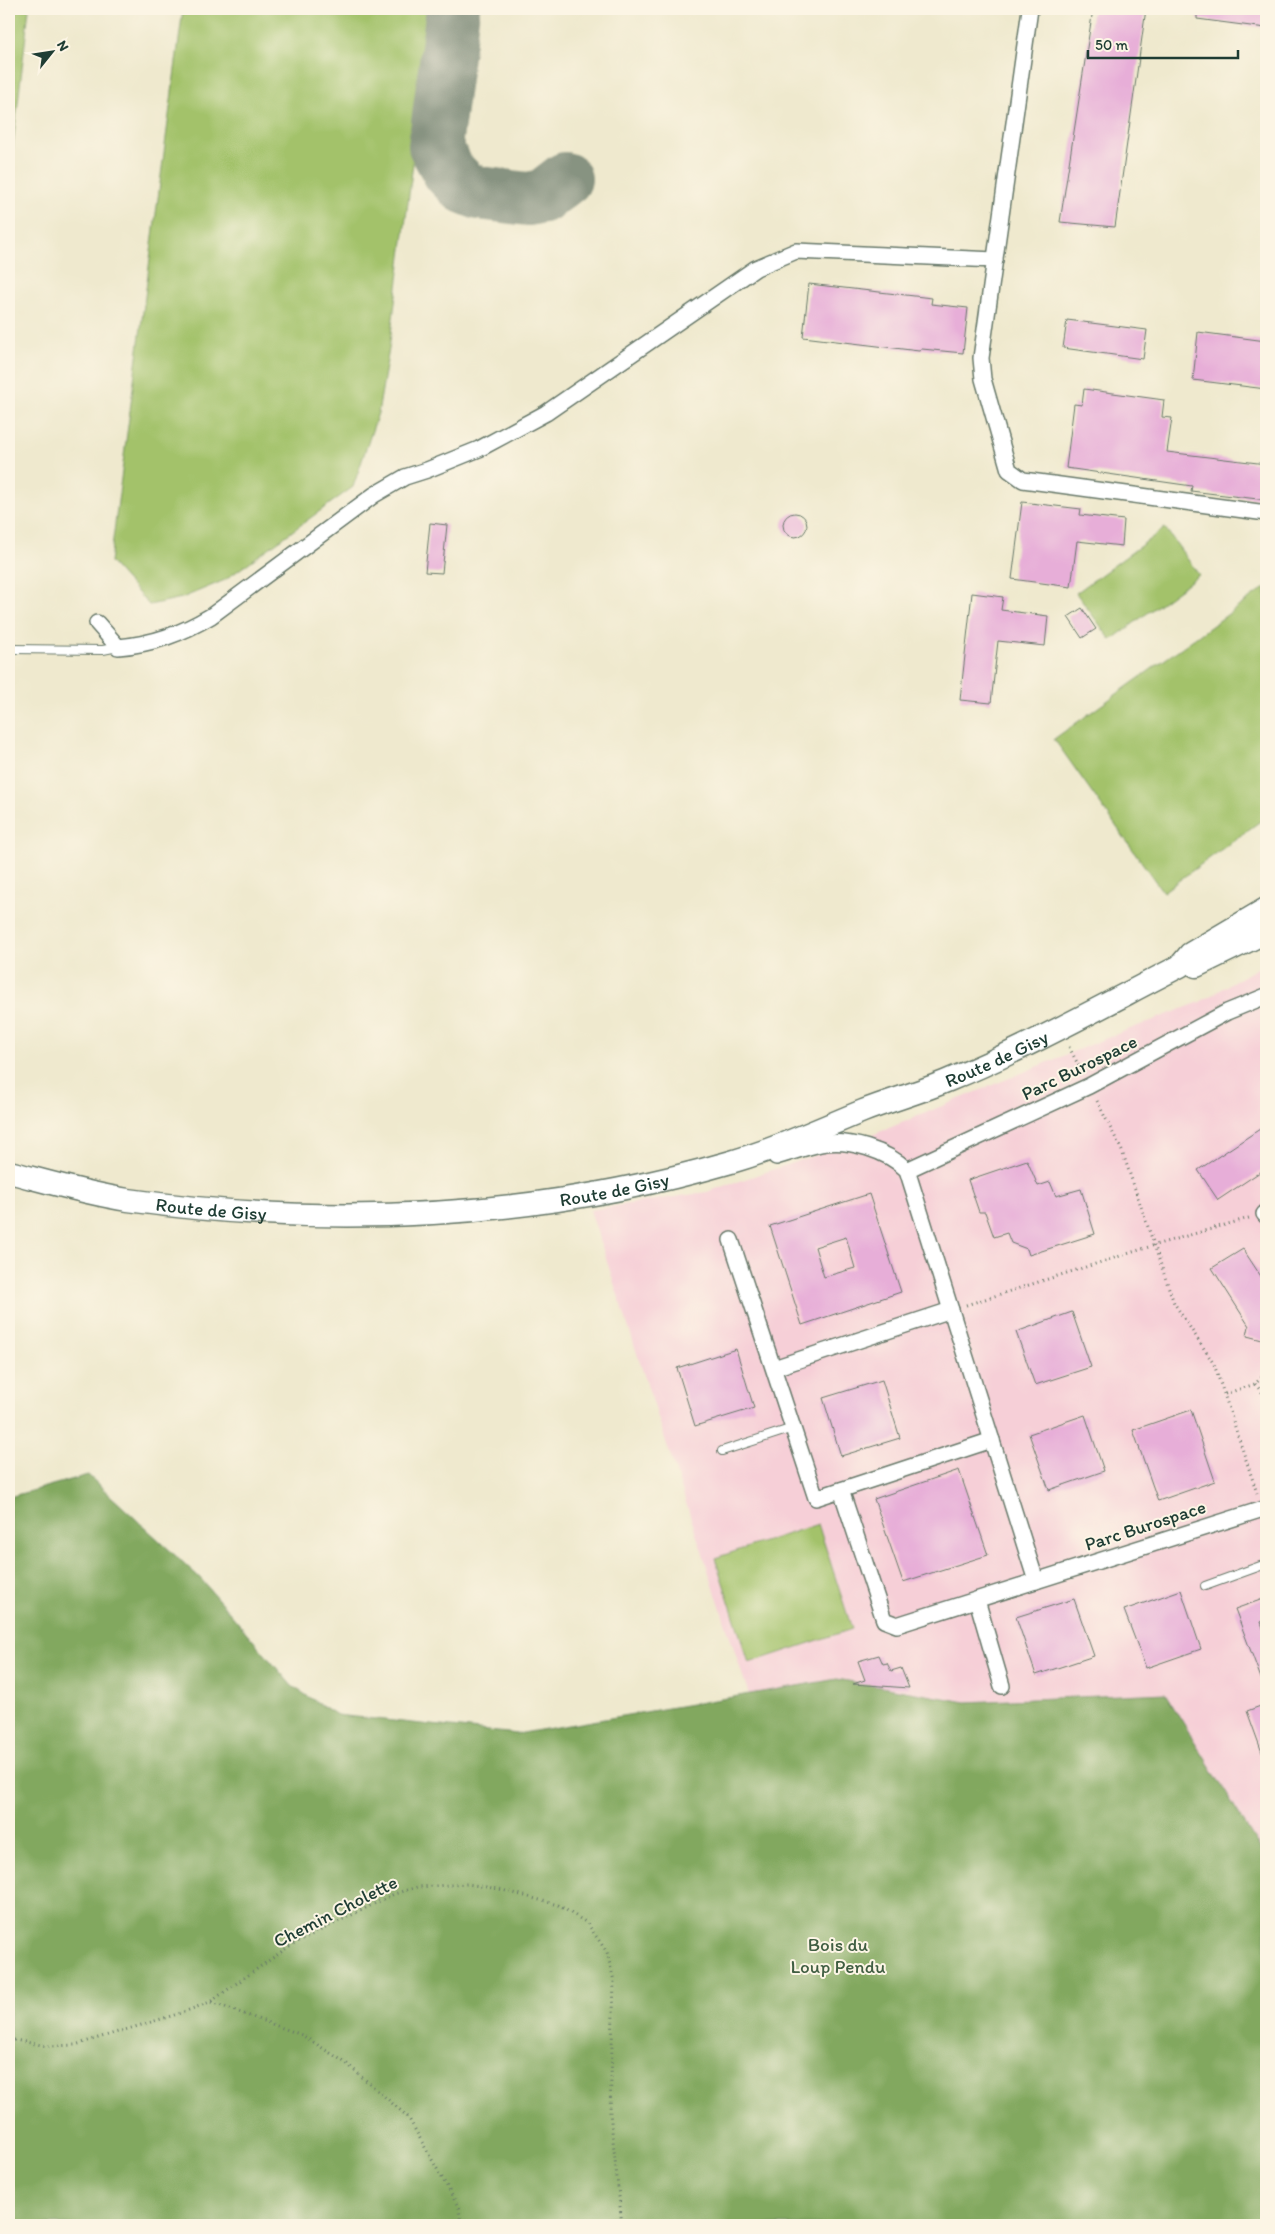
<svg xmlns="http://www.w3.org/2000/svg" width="1275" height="2234" font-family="Itim,sans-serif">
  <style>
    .built { fill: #f6cfd7 }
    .green { fill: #a3c26a; stroke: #61804f }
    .forest { fill: #82a85e; stroke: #507249 }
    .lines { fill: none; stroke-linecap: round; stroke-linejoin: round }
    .taxiway { stroke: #879381; stroke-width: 54 }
    .building { fill: #e7aed8; fill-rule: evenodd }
    .lane-casing { stroke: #68796a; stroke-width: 10 }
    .street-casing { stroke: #68796a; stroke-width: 18 }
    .secondary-casing { stroke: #68796a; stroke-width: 25 }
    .path { stroke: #68796a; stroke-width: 3; stroke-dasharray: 1 4; stroke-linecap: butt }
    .lane { stroke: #fff; stroke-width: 8 }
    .street { stroke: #fff; stroke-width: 15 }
    .secondary { stroke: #fff; stroke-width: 22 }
    .labels { text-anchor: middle; stroke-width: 4; stroke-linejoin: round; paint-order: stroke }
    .street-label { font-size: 19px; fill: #1f3d34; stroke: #fcf5e5 }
    .park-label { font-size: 19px; fill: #405e42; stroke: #fcf5e5 }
  </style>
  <rect width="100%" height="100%" fill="#fcf5e5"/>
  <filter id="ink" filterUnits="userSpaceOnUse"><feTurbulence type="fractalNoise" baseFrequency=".02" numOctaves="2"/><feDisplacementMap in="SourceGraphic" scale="10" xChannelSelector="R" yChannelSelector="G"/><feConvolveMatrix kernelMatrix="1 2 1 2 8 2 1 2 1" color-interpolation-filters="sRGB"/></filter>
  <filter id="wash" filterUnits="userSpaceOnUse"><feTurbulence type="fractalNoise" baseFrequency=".0096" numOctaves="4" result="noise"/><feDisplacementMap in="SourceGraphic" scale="20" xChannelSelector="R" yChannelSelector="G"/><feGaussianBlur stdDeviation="1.12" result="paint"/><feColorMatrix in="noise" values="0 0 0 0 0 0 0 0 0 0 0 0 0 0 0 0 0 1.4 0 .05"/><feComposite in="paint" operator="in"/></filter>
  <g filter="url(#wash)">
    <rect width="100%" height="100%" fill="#efe9ce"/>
    <path class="built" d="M1266,963V1858L1165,1693L966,1702L837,1679L749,1695L590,1210L707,1192L860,1140L1099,1041L1200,1002Z"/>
    <g class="green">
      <path d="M9,9H29L9,179Z"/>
      <path d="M183,9H433L389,349L378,413L353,487L225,580L182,598L149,605L110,562Z"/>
      <path d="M1165,528L1199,575L1111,640L1076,593Z"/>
      <path d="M1266,587V817L1163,892L1054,739Z"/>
      <path d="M818,1524L852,1629L749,1663L715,1558Z"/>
    </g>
    <path class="forest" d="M88,1475L200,1578L292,1686L337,1715L517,1734L837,1679L966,1702L1165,1693L1266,1858V2225H9V1497Z"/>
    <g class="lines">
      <path class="taxiway" d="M453,9L435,146L449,172L464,187L479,193L528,199L543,196L565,179"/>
    </g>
    <g id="blocks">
      <g class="building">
        <path d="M1093,9H1146L1115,227L1060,222Z"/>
        <path d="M1197,9H1266V28L1197,19Z"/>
        <path d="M809,284L932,298L931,304L968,308L963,353L922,349L919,351L803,337Z"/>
        <path d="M1067,320L1147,330L1143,359L1063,348Z"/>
        <path d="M1198,332L1266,341V389L1193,380Z"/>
        <path d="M1084,389L1164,400L1162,417L1172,418L1167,452L1266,464V500L1191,491L1192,486L1066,468L1074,404L1082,405Z"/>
        <path d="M1022,502L1081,509L1080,515L1124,520L1122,546L1077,541L1071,587L1012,579Z"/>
        <circle cx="795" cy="525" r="12"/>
        <path d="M430,523L447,525L442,573L425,572Z"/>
        <path d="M972,593L1003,597L1001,610L1048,616L1045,646L998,641L991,703L960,700Z"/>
        <path d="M1082,608L1096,629L1082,638L1068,617Z"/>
        <path d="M1266,1125V1168L1218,1200L1198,1170Z"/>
        <path d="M1027,1160L1038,1186L1050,1182L1056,1196L1081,1189L1095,1234L1029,1255L1027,1249L1011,1243L1007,1233L994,1237L985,1212H979L968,1180Z"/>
        <path d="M869,1194L901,1292L802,1325L770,1226ZM846,1237L855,1268L824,1277L815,1247Z"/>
        <path d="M1243,1249L1266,1284V1341L1247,1336L1249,1326L1212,1268Z"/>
        <path d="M1072,1312L1091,1367L1035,1385L1016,1332Z"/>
        <path d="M736,1349L754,1408L695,1426L677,1368Z"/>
        <path d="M882,1380L900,1438L841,1456L823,1398Z"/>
        <path d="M1191,1410L1215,1481L1158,1501L1133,1430Z"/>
        <path d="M1085,1415L1104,1471L1049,1490L1029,1434Z"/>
        <path d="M959,1470L988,1555L903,1582L874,1499Z"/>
        <path d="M1181,1590L1201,1649L1146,1668L1124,1610Z"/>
        <path d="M1266,1598V1620L1261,1622L1266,1637L1265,1689L1235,1609Z"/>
        <path d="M1074,1599L1094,1656L1036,1675L1016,1617Z"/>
        <path d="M879,1655L883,1664L887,1663L891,1671L901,1668L909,1688L853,1684L865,1680L858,1661Z"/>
        <path d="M1266,1704V1757L1264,1758L1247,1711Z"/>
      </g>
    </g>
  </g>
  <g filter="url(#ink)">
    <use href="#blocks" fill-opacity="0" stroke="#68796a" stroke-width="1"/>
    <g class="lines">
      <g class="lane-casing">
        <g id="lane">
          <path d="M9,649L103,650L118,647"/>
          <path d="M722,1451L793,1428"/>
          <path d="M1205,1586L1266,1564"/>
        </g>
      </g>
      <g class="street-casing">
        <g id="street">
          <path d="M1030,9L981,358L983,379L1009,470L1023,480L1266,513"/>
          <path d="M97,623L118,647C153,644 181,634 211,616L374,495L405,477L427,470L479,449L546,413L756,268L796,251L995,260"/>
          <path d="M776,1157C790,1153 806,1147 821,1144C848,1138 888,1151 907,1170L1036,1581"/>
          <path d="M907,1170L1089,1086L1227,1012L1266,996"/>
          <path d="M1266,1212L1264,1214L1266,1216"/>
          <path d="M731,1240L816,1498L992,1440"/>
          <path d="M774,1368L951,1310"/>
          <path d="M841,1490L884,1620L897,1625L1266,1508"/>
          <path d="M977,1600L1002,1686"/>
        </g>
      </g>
      <g class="secondary-casing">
        <g id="secondary">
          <path d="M1196,966L1266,932"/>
          <path id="s1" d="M9,1172C48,1182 88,1194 128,1200C330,1228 535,1219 731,1162C776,1149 819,1129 863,1111C891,1100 921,1092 949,1080C1029,1047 1104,1005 1180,966L1190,954L1266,909"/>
        </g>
      </g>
      <g class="path">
        <path d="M1069,1047L1081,1070"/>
        <path d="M1097,1101L1122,1151L1174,1303L1214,1364L1257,1493"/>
        <path d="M966,1305L1155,1245L1249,1218"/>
        <path d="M1255,1384L1266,1397"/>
        <path d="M1225,1394L1255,1384L1266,1373"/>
        <path d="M211,2002L302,2035L346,2063L408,2117L459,2208L461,2225"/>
        <path d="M9,2039L47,2046L75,2045L181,2013L210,2002L291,1945L394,1894L417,1887L467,1884L499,1889L558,1905L587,1923L607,1952L614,1981L610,2112L622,2225"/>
      </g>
      <use href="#lane" class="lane"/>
      <use href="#street" class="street"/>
      <use href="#secondary" class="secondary"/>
    </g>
  </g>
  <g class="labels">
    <g class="street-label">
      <text dy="7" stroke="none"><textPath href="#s1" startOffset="1016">Route de Gisy</textPath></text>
      <text transform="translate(1079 1067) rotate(-26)" y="7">Parc Burospace</text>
      <text dy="7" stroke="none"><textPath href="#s1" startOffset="611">Route de Gisy</textPath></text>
      <text dy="7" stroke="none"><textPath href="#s1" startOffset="206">Route de Gisy</textPath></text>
      <text transform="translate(1145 1525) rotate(-18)" y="7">Parc Burospace</text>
      <text transform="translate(335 1911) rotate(-27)" y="7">Chemin Cholette</text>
    </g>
    <g class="park-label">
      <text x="838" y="1951">Bois du<tspan x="838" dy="22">Loup Pendu</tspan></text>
    </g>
  </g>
  <rect width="1275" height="2234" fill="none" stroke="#fcf5e5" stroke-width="30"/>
  <g transform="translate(52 52) rotate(60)" stroke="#fcf5e5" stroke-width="4" paint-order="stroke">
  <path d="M0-4L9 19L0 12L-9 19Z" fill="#1f3d34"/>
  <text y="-8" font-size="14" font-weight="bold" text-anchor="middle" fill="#1f3d34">N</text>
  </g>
  <path d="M1088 50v8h150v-8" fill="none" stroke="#1f3d34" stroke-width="2.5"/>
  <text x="1095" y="50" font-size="15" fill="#1f3d34" stroke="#fcf5e5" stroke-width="4" paint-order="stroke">50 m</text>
</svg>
